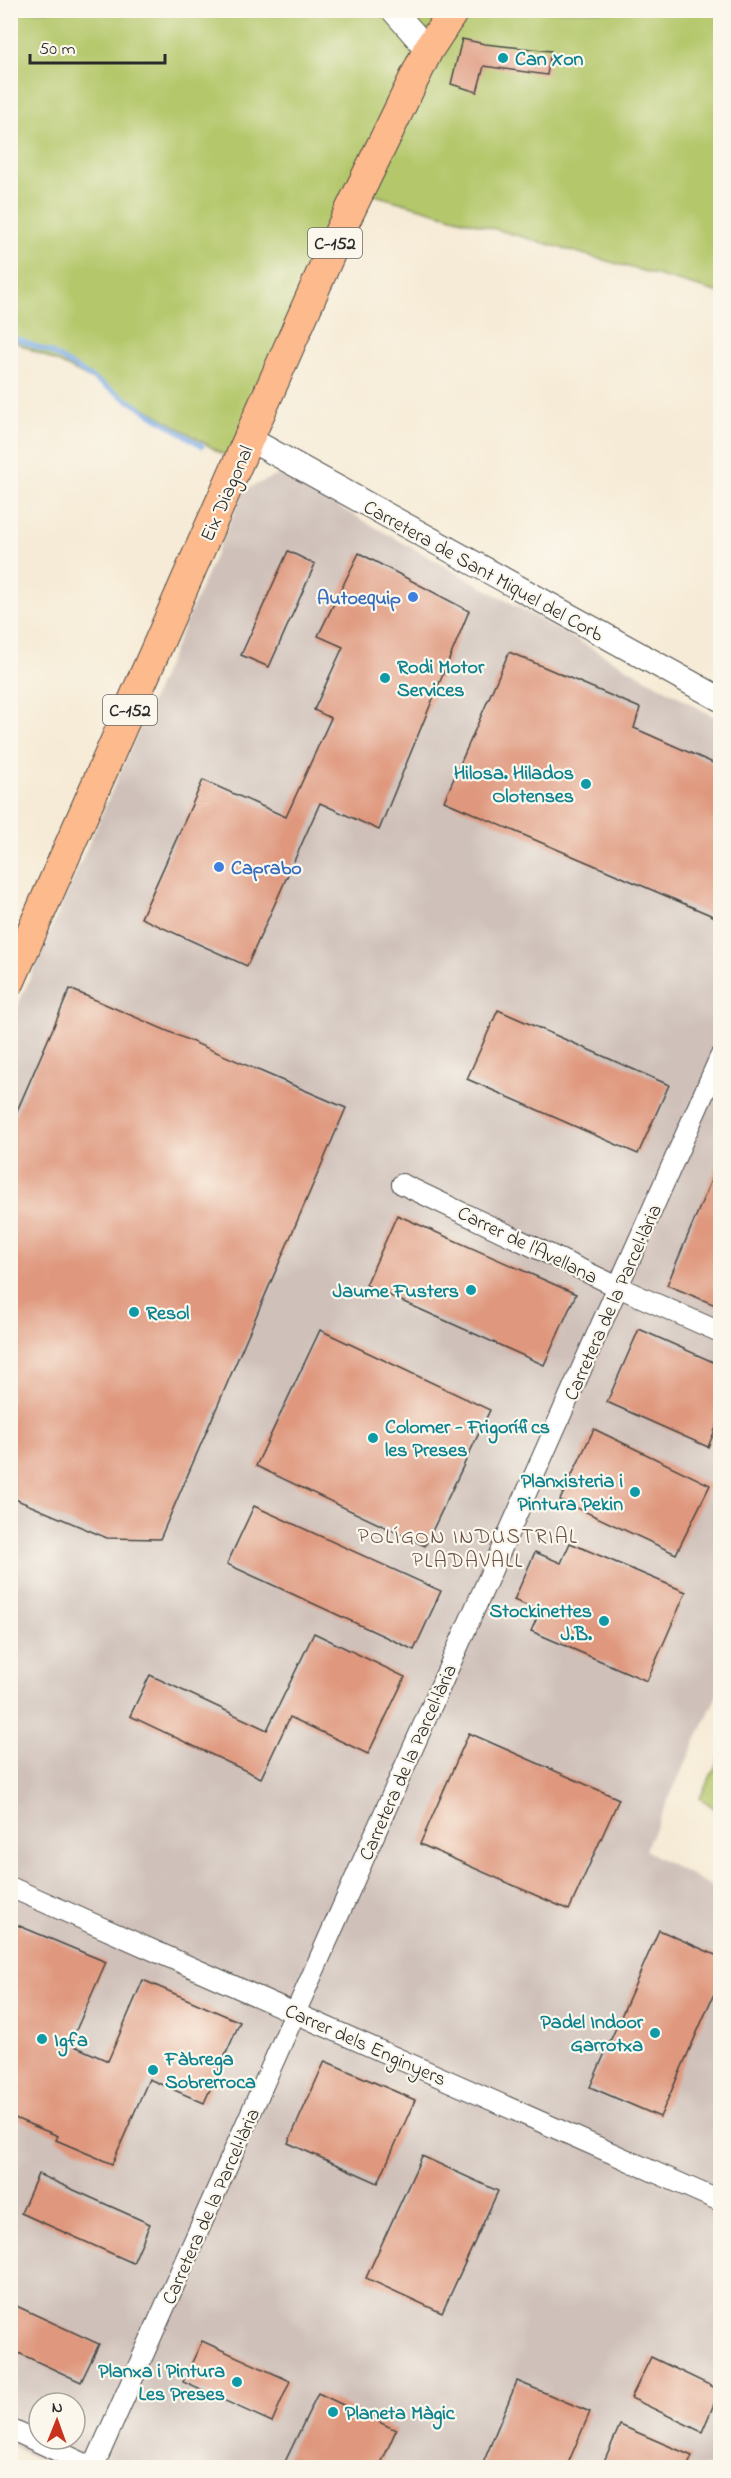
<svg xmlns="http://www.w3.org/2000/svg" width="731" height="2478" font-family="'Indie Flower',sans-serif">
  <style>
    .industrial { fill: #cfc1ba; fill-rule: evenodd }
    .green { fill: #b4c76b; stroke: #70794b; stroke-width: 1.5 }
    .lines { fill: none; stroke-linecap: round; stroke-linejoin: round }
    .stream { stroke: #7eade8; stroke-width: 5 }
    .building { fill: #df987e }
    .minor-casing { stroke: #494845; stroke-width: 22 }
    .tertiary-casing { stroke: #494845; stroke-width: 26 }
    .primary-casing { stroke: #494845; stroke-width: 32 }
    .minor { stroke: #fff; stroke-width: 20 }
    .tertiary { stroke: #fff; stroke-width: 24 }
    .primary { stroke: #fcba8d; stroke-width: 30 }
    .culture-dot { fill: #0f9aa8; stroke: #fbf7ec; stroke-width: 2 }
    .shop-dot { fill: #3f7fe0; stroke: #fbf7ec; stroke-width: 2 }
    .labels { text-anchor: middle; stroke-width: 4.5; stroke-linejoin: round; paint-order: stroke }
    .shield { fill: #fbf7ec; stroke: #696865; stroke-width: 1.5 }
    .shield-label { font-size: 18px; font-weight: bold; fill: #2b2b2b }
    .culture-label { font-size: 20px; font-weight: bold; fill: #0d838f; stroke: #fbf7ec; text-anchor: start }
    .street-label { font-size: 20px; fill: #2b2b2b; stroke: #fbf7ec }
    .shop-label { font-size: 20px; font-weight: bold; fill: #366cbe; stroke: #fbf7ec; text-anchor: end }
    .neighbourhood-label { font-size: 21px; letter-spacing: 1.5px; fill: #6a5148; stroke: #fbf7ec }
  </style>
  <rect width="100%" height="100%" fill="#fbf7ec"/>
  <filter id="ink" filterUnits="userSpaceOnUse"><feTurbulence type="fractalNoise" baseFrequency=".0167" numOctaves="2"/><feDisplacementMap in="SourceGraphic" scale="12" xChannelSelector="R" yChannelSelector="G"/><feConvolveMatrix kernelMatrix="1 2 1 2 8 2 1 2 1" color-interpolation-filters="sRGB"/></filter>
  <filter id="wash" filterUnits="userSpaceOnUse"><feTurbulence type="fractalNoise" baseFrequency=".008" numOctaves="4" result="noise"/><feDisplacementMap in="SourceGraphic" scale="24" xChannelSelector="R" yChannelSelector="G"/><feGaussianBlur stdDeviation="1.35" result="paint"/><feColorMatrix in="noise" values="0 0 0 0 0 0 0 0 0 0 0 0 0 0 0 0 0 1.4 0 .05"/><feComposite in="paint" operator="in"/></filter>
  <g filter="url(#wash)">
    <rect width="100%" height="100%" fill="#f6ebd6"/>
    <path class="industrial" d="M280,474L720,720V1689L645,1850L720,1891V2467L57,2468L11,2446V1021L244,490ZM39,2403H75V2439H39Z"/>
    <g class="green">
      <path d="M11,11H720V293L350,188L229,458C158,414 86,374 11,340Z"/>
      <path d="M720,1757V1812L700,1798Z"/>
    </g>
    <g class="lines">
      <path class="stream" d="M10,336L52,353L202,446"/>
    </g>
    <g id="blocks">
      <g class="building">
        <path d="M462,39L485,44L551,51L547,75L484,66L477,92L451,84Z"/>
        <path d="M288,551L315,564L269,667L241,655Z"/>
        <path d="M359,553L469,611L379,830L320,803L247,966L141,918L203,780L286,817L331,718L314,710L343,647L318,636Z"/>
        <path d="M509,652L640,708L634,728L720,766V919L444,801Z"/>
        <path d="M70,989L346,1108L160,1539L107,1538L10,1497V1127Z"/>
        <path d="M498,1010L669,1085L638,1154L467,1079Z"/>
        <path d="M720,1159V1307L667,1285Z"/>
        <path d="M397,1215L576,1294L544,1365L366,1285Z"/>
        <path d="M639,1329L720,1365V1418L708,1447L607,1402Z"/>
        <path d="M320,1330L490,1410L425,1546L256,1466Z"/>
        <path d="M594,1429L710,1485L676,1554L560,1500Z"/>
        <path d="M254,1506L441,1591L414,1650L227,1564Z"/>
        <path d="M570,1543L686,1592L647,1681L531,1631L540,1611L514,1600L535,1552L561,1563Z"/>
        <path d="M314,1633L405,1677L368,1754L290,1717L261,1778L130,1716L150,1675L267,1730Z"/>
        <path d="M469,1733L619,1799L569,1910L420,1844Z"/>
        <path d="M10,1922L106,1962L70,2044L108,2061L143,1980L240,2022L204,2103L149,2079L112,2164L56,2140L58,2136L10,2116Z"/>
        <path d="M659,1930L720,1957V1980L660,2117L590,2087Z"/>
        <path d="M325,2061L415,2100L378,2183L288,2143Z"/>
        <path d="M422,2156L498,2191L442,2313L366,2278Z"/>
        <path d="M38,2174L150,2224L133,2263L21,2213Z"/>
        <path d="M10,2303L99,2344L81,2382L10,2349Z"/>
        <path d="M202,2341L290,2381L272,2422L183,2382Z"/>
        <path d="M651,2357L720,2390L702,2432L631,2398Z"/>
        <path d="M517,2381L590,2412L566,2468H481Z"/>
        <path d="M318,2393L396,2430L379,2468H282Z"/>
        <path d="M620,2425L692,2456L687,2468H601Z"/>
      </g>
    </g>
  </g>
  <g filter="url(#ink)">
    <use href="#blocks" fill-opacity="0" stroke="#494845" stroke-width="1.5"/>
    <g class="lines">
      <g class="minor-casing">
        <g id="minor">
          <path d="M402,1184L618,1287L720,1332"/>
          <path d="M10,1887L720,2201"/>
          <path d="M10,2429L94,2468"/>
          <path d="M93,2468L720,1057"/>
        </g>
      </g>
      <g class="tertiary-casing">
        <g id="tertiary">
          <path d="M393,10L428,50"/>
          <path d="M249,439L720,699"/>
        </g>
      </g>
      <g class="primary-casing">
        <path id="primary" d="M10,981L339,233L428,50L454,10"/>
      </g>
      <use href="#minor" class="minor"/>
      <use href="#tertiary" class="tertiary"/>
      <use href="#primary" class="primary"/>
    </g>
  </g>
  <g class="culture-dot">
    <circle cx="503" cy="58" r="6"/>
    <circle cx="385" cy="678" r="6"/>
    <circle cx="586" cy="784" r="6"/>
    <circle cx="471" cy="1290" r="6"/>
    <circle cx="134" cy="1312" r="6"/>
    <circle cx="373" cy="1438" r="6"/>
    <circle cx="635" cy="1492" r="6"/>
    <circle cx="604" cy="1621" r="6"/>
    <circle cx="655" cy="2033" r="6"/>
    <circle cx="42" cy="2039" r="6"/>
    <circle cx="153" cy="2070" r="6"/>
    <circle cx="237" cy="2382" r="6"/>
    <circle cx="333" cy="2412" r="6"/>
  </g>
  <g class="shop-dot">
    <circle cx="413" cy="597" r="6"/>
    <circle cx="219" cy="867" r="6"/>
  </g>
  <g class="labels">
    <g class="shield">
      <rect x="308" y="228" width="54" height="30" rx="4.5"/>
      <rect x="103" y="695" width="54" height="30" rx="4.5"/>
    </g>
    <g class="shield-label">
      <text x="335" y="249">C-152</text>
      <text x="130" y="716">C-152</text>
    </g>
    <g class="culture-label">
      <text x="515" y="65">Can Xon</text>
      <text x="397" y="673">Rodi Motor<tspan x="397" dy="23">Services</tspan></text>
      <text x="574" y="779" text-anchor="end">Hilosa. Hilados<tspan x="574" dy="23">Olotenses</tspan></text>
      <text x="459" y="1297" text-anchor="end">Jaume Fusters</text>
      <text x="146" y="1319">Resol</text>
      <text x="385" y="1433">Colomer - Frigorífics<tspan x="385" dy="23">les Preses</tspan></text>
      <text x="623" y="1487" text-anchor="end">Planxisteria i<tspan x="623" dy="23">Pintura Pekin</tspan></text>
      <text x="592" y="1617" text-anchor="end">Stockinettes<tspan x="592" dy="23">J.B.</tspan></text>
      <text x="643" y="2028" text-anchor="end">Padel Indoor<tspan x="643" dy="23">Garrotxa</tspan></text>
      <text x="54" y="2046">Igfa</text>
      <text x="165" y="2065">Fàbrega<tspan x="165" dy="23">Sobrerroca</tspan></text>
      <text x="225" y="2377" text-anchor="end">Planxa i Pintura<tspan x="225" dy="23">Les Preses</tspan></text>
      <text x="345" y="2419">Planeta Màgic</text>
    </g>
    <g class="street-label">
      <text transform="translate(226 493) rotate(-66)" y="7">Eix Diagonal</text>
      <text transform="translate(484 570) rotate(29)" y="7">Carretera de Sant Miquel del Corb</text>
      <text transform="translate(528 1244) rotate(26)" y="7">Carrer de l'Avellana</text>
      <text transform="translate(612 1302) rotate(-66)" y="7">Carretera de la Parcel·lària</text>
      <text transform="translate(407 1762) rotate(-66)" y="7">Carretera de la Parcel·lària</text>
      <text transform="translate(366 2044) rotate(24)" y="7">Carrer dels Enginyers</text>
      <text transform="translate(210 2206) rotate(-66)" y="7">Carretera de la Parcel·lària</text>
    </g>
    <g class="shop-label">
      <text x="401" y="604">Autoequip</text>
      <text x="231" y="874" text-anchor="start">Caprabo</text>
    </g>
    <g class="neighbourhood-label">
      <text x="468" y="1543">POLÍGON INDUSTRIAL<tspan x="468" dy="24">PLADAVALL</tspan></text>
    </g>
  </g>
  <rect width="731" height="2478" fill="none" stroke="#fbf7ec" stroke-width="36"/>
  <g transform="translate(57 2421) rotate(1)"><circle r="28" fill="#fbf7ec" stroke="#a8a59f" stroke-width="1.5"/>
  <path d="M0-4.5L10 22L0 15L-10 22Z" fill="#c8321e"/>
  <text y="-9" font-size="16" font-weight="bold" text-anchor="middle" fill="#2b2b2b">N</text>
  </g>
  <path d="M30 54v9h135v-9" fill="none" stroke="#2b2b2b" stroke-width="3"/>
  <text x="39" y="54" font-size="18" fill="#2b2b2b" stroke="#fbf7ec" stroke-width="4.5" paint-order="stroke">50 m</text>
</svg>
